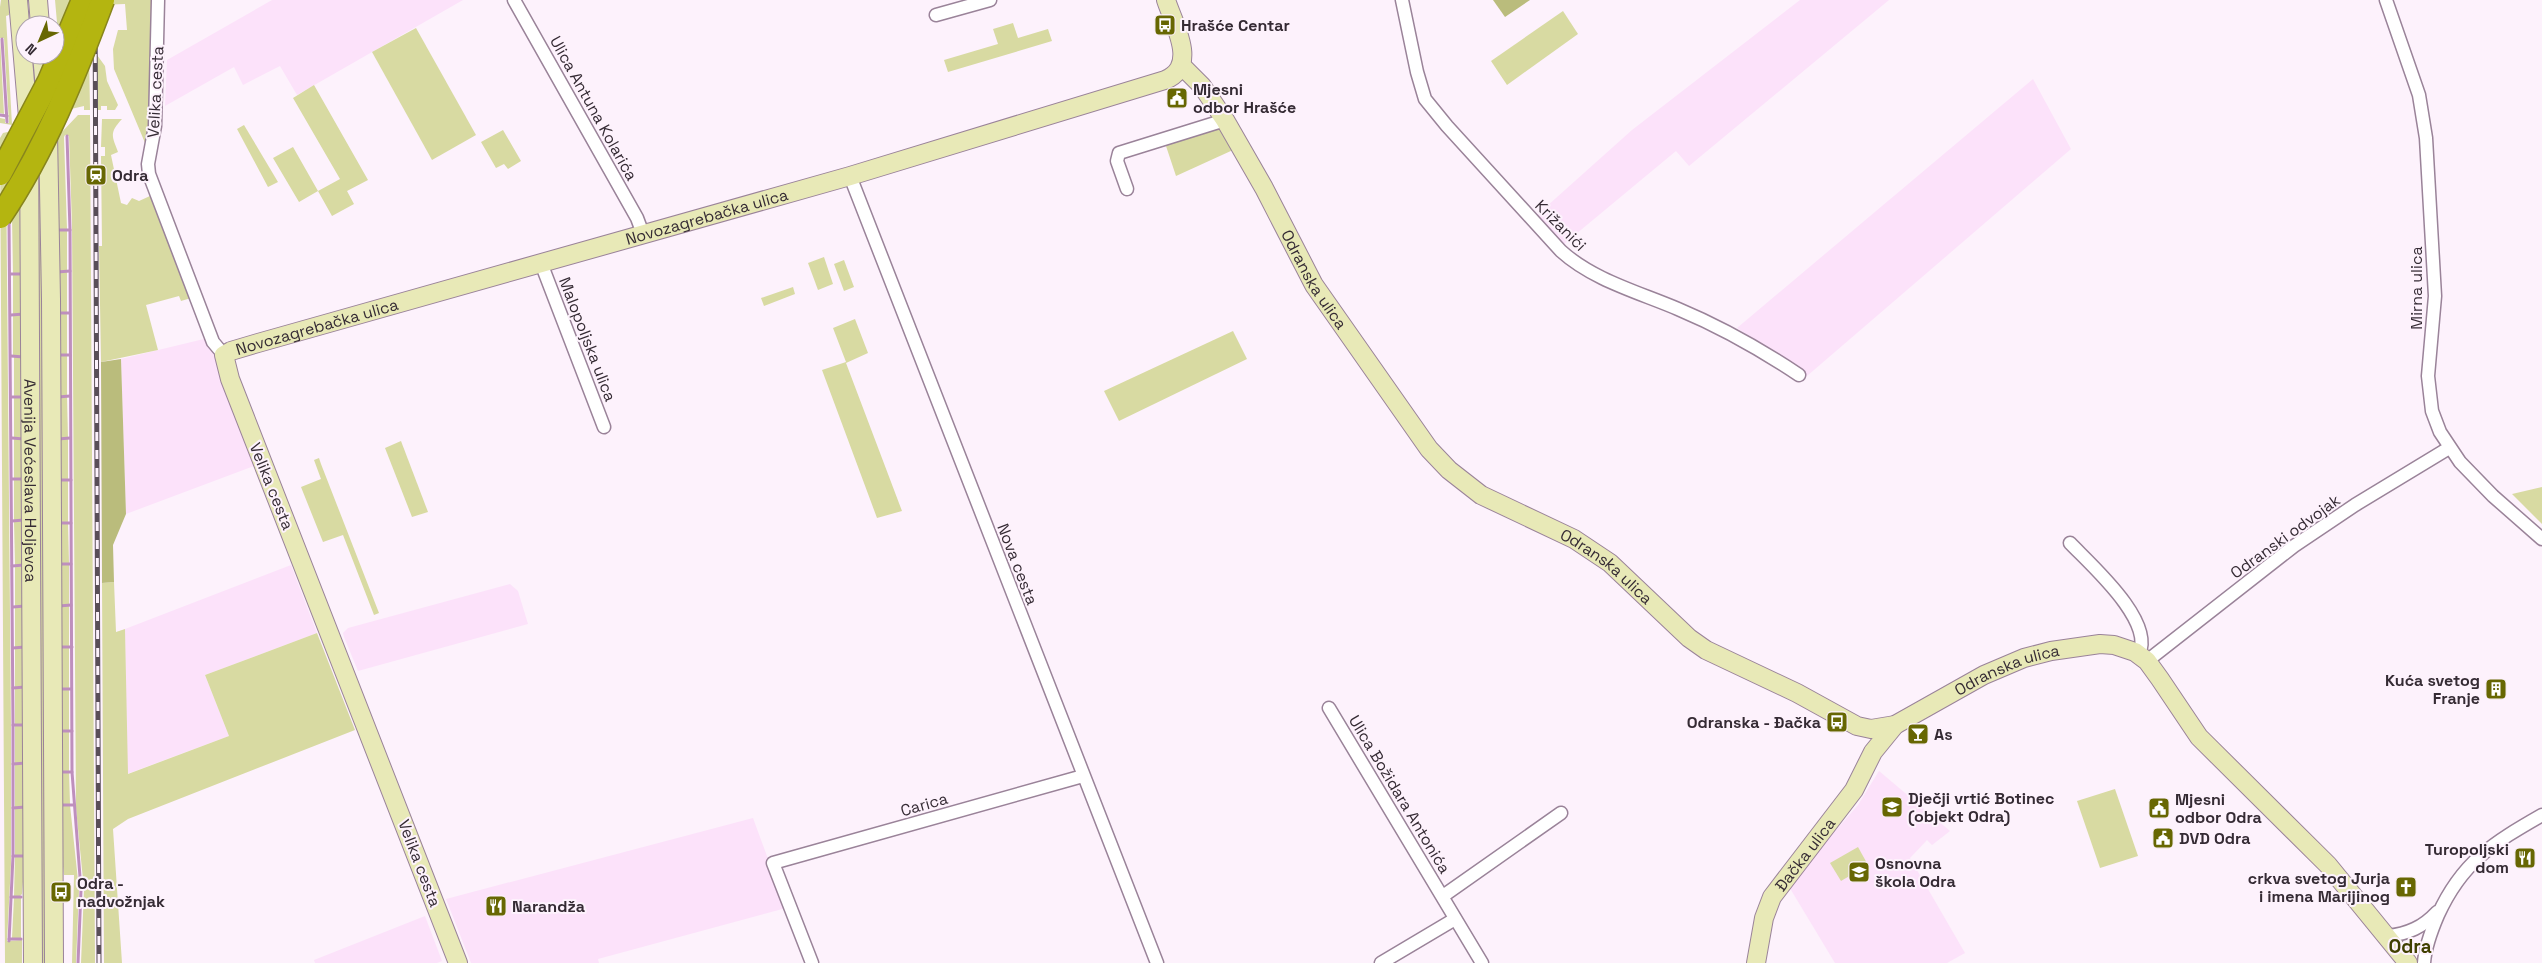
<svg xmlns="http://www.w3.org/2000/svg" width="2542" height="963" font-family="'Space Grotesk',sans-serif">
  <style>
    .built { fill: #fce2fa }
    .green { fill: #d8daa2 }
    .forest { fill: #babc7c }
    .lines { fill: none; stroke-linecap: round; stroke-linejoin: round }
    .stream { stroke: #be8fbd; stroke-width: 3 }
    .street-casing { stroke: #9a8399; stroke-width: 15 }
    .secondary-casing { stroke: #9a8399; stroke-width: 20 }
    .street { stroke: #fff; stroke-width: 12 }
    .secondary { stroke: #e8e9b7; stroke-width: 18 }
    .rail-casing { stroke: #594e58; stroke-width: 5 }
    .rail { stroke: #fdf2fc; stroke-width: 3; stroke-dasharray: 9; stroke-linecap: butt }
    .highway-bridge-casing { stroke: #88851d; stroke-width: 25; stroke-linecap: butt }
    .highway-bridge { stroke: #b4b510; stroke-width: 22 }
    .labels { text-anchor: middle; stroke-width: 4; stroke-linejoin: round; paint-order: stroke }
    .poi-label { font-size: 16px; font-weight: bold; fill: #352b34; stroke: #fdf2fc; text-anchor: start }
    .street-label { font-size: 16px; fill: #352b34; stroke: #fdf2fc }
    .quarter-label { font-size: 19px; font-weight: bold; fill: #404000; stroke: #fdf2fc }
  </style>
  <rect width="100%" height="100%" fill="#fdf2fc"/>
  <g class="built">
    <path d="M272,0H463L297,95L280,66L243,85L234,67L165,106L167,60Z"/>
    <path d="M1800,0H1889L1689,166L1676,151L1564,244L1537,215L1632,130Z"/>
    <path d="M2033,79L2071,149L1807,376L1737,328Z"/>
    <path d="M208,338L257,465L126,514L121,359Z"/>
    <path d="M291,565L317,633L205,675L229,736L127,774L125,629Z"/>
    <path d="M510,584L518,591L528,624L358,671L344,637L343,633L348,628Z"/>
    <path d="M1879,771L1950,831L1932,845L1927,840L1910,858L1965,953L1947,963H1835L1788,885L1858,805Z"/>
    <path d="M753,818L786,908L598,959L599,963H471L446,899Z"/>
    <path d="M425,916L442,961L437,963H315L314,960Z"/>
  </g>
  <g class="green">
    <path d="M1,0H9V15L6,16L12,125L0,123V118L5,119V123H9L4,38H0L4,114L0,113V7Z"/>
    <path d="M55,0H88L90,110H84V106L71,109L58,98L59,45Z"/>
    <path d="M98,0H154L148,150L114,69L113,49L118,30H127L125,4L98,5Z"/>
    <path d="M1563,11L1578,34L1507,85L1491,61Z"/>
    <path d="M1013,23L1018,38L1048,29L1052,41L948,72L944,60L998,44L993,29Z"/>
    <path d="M416,28L476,135L432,160L372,52Z"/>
    <path d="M97,55L105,66L107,81L118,105L115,110H107V106H101V110H98Z"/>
    <path d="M314,85L368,180L347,191L354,204L332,216L318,191L299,202L273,158L293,147L318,191L340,179L293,98Z"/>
    <path d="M78,115H90L95,963H81L84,890L76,808L72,225L69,136L65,135L64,137L67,229H57L54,134H60Z"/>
    <path d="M102,119H122C109,133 112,136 118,152L111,155L121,203L127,205L132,198L139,201L150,196L191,298L181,301L179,296L146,305L158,350L101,362L99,246H102L101,156H105V147H101Z"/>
    <path d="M244,125L278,182L268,187L237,129Z"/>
    <path d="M1219,128L1233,150L1176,176L1165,143Z"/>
    <path d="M503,130L521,161L508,169L504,164L496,168L481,142Z"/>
    <path d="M12,131L21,136L24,273H13L11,160L6,162L11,727V864L7,941L22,940V963H5L0,138L3,133Z"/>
    <path d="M34,135H41L43,220L47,963H40Z"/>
    <path d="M67,230V271H57V231Z"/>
    <path d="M824,257L833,284L818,290L808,263Z"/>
    <path d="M844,260L854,287L844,291L834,264Z"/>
    <path d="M58,272H67V313H57Z"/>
    <path d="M13,275H23L24,314H13Z"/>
    <path d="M793,287L795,294L764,306L761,298Z"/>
    <path d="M58,314H67V354H57Z"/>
    <path d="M13,315H23L24,356H13Z"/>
    <path d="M855,319L868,353L846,363L902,511L877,518L822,370L846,362L833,328Z"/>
    <path d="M1233,331L1247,359L1119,421L1104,391Z"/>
    <path d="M67,355V396H58V356Z"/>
    <path d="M14,357H22L23,397L14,396Z"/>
    <path d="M67,397L68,438H58V398Z"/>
    <path d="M14,398H23L24,438L14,437Z"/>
    <path d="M14,439H23L25,478L14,479Z"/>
    <path d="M58,439H68V480L58,479Z"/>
    <path d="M401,441L428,512L412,517L385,448Z"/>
    <path d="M319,458L321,464L379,613L374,615L343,535L323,542L301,487L321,479L314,460Z"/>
    <path d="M14,480H23L25,520H14Z"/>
    <path d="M59,481H68V522H58Z"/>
    <path d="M2542,487V524L2512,494Z"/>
    <path d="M23,521L25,564L15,565L14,522Z"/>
    <path d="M68,523L69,563H58L59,524Z"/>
    <path d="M69,564V605H59V565Z"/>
    <path d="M24,566L23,606H15V567Z"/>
    <path d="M114,582L116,632L125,629L128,774L229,736L205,675L317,633L355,730L128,819L113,829L122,963H104L102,583Z"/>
    <rect x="59" y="606" width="10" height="40"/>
    <path d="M25,607L23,647H15V608Z"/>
    <path d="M25,648L26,686L15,687V649Z"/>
    <path d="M60,648H69V688H59Z"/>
    <path d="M25,688L26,724L15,725V689Z"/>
    <path d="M69,689V730H59L60,690Z"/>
    <path d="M15,726H25L24,763H15Z"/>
    <path d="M69,731V771H60V732Z"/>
    <path d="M23,764L26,807H15V765Z"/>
    <path d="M69,772L70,804H60V773Z"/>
    <path d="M2115,789L2138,856L2100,868L2077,801Z"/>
    <path d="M70,805L79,890L76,963H72L74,875H64L61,849L60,806Z"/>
    <path d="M15,808H26L24,856L15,855Z"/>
    <path d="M1858,847L1868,865L1841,881L1830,863Z"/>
    <path d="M15,857H25L22,894L19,897L14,896Z"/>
    <path d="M14,898H21V939L12,938Z"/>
  </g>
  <g class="forest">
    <path d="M1493,0H1530L1505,17Z"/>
    <path d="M121,359L126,514L113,545L114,582L102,583L101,362Z"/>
  </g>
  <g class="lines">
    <g class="stream">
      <path d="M2,39L7,122"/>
      <path d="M0,115L7,116"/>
      <path d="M67,136L70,230L72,772L81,890L78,963"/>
      <path d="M57,230H70"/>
      <path d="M57,272L70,271"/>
      <path d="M11,274H23"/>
      <path d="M58,313H69"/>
      <path d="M11,315L24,314"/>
      <path d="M58,355H70"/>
      <path d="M11,356L24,357"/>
      <path d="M12,397H24"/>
      <path d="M58,397L70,396"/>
      <path d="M12,438L24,439"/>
      <path d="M58,439L70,438"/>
      <path d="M12,479H24"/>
      <path d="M59,480H71"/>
      <path d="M12,521L24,520"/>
      <path d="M58,523H71"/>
      <path d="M59,564H71"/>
      <path d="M12,566L24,565"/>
      <path d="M59,606L71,605"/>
      <path d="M13,607L25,606"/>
      <path d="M59,647H72"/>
      <path d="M13,648L25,647"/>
      <path d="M13,688L25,687"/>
      <path d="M59,689H71"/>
      <path d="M13,725H26"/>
      <path d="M60,731H72"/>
      <path d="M13,764L26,763"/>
      <path d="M60,772H72"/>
      <path d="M60,805H73"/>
      <path d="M13,808L25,807"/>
      <path d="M13,856H25"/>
      <path d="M11,897H21"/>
      <path d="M9,939H21"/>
      <path d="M9,941L13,856V725L9,219"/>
    </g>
    <g class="street-casing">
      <g id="street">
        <path d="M158,0L155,126L148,164L149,174L213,342L224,355"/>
        <path d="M514,0L637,218L643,234"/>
        <path d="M1402,0L1417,72L1425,99L1447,126L1561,251C1593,280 1638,292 1678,309C1721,327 1760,349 1799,375"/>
        <path d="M2386,0L2419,95L2426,138L2435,296L2428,376L2432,411L2440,432L2460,462L2493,496L2542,539"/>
        <path d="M936,15L990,0"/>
        <path d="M850,176L1157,963"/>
        <path d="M1127,189L1117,161L1119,153L1225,120"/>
        <path d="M541,263L604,427"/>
        <path d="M2070,543C2091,565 2155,621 2139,654"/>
        <path d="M2147,661L2294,546L2355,505L2449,448"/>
        <path d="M1329,708L1482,963"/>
        <path d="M1443,896L1561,813"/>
        <path d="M2387,936C2408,934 2423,927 2437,912"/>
        <path d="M812,963L773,863L1083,776"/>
        <path d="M1381,963L1455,919"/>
        <path d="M2424,963C2425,947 2432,929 2438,915C2462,862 2493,843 2542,815"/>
      </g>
    </g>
    <g class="secondary-casing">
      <g id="secondary">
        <path id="s1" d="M18,0L29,129L33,963"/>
        <path d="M38,0L40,25"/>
        <path d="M42,55L45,89"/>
        <path id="s2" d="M1182,66L1202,86L1225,120L1264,188L1314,285L1429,449L1449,470L1481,495L1574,539L1610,563L1689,638L1706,650L1797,693L1857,726L1871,729L1895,725L1984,675L2024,658L2051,651L2100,644L2114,645L2135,652L2147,661L2160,679L2199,737L2328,865L2408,963"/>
        <path d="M48,133L51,299L54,963"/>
        <path id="s3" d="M458,963L230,379L224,355L231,351L258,343L850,176L1165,80C1199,66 1174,25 1166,0"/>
        <path id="s4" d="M1756,963L1764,918L1772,897L1854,790L1873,752L1895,725"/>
      </g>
    </g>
    <use href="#street" class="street"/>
    <use href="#secondary" class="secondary"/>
    <g class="rail-casing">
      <path id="rail" d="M95,0L99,963"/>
    </g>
    <use href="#rail" class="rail"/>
    <g class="highway-bridge-casing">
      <g id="highway-bridge">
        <path d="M0,174L49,81L83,0"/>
        <path d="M0,217C45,150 75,75 103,0"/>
      </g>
    </g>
    <use href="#highway-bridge" class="highway-bridge"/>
  </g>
  <defs>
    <g id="bus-square" transform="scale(1.125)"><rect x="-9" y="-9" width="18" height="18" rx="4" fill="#676702" stroke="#fdf2fc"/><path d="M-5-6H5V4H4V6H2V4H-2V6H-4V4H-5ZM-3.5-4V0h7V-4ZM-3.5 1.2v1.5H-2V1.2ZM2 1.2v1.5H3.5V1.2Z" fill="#fff"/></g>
    <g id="civic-square" transform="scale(1.125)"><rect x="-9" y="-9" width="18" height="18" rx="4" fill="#676702" stroke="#fdf2fc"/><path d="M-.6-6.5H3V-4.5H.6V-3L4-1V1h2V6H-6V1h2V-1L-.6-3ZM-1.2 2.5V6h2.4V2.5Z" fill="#fff"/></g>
    <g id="station-square" transform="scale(1.125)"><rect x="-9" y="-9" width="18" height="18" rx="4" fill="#676702" stroke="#fdf2fc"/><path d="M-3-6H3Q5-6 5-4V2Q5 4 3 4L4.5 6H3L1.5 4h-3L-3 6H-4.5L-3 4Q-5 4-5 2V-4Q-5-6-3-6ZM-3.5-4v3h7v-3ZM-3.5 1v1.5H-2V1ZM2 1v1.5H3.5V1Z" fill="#fff"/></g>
    <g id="building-square" transform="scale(1.125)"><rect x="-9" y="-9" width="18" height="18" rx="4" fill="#676702" stroke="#fdf2fc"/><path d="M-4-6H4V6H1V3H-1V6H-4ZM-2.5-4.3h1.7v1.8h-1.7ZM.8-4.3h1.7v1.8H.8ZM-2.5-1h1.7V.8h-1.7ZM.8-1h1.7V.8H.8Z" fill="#fff"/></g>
    <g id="bar-square" transform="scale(1.125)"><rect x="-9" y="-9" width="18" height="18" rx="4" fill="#676702" stroke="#fdf2fc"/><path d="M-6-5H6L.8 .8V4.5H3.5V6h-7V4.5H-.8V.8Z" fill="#fff"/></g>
    <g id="school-square" transform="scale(1.125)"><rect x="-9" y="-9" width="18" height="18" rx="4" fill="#676702" stroke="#fdf2fc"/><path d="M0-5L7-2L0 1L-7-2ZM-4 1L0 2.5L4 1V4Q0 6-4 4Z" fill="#fff"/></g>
    <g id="restaurant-square" transform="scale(1.125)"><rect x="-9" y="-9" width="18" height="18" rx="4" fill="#676702" stroke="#fdf2fc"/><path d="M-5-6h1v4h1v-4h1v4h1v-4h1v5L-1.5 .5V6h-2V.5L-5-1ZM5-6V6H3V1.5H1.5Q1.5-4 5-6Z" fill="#fff"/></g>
    <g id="church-square" transform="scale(1.125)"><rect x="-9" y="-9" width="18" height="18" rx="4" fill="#676702" stroke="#fdf2fc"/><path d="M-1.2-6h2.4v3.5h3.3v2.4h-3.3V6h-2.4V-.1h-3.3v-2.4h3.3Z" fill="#fff"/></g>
  </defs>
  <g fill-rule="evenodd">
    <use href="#bus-square" x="1165" y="25"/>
    <use href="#civic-square" x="1177" y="98"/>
    <use href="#station-square" x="96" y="175"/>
    <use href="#building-square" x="2496" y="689"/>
    <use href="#bus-square" x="1837" y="722"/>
    <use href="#bar-square" x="1918" y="734"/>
    <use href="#school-square" x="1892" y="807"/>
    <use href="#civic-square" x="2159" y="808"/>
    <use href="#civic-square" x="2163" y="838"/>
    <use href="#restaurant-square" x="2525" y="858"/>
    <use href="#school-square" x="1859" y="872"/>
    <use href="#church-square" x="2406" y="887"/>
    <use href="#bus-square" x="61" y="892"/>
    <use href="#restaurant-square" x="496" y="906"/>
  </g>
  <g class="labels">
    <g class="poi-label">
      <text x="1181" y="31">Hrašće Centar</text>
      <text x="1193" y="95">Mjesni<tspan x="1193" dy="18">odbor Hrašće</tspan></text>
      <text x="112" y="181">Odra</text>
      <text x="2480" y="686" text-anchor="end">Kuća svetog<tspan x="2480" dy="18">Franje</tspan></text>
      <text x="1821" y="728" text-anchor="end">Odranska - Đačka</text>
      <text x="1934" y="740">As</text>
      <text x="1908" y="804">Dječji vrtić Botinec<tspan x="1908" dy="18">(objekt Odra)</tspan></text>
      <text x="2175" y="805">Mjesni<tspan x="2175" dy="18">odbor Odra</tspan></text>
      <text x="2179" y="844">DVD Odra</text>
      <text x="2509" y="855" text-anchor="end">Turopoljski<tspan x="2509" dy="18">dom</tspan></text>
      <text x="1875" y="869">Osnovna<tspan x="1875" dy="18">škola Odra</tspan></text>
      <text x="2390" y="884" text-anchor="end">crkva svetog Jurja<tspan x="2390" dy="18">i imena Marijinog</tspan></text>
      <text x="77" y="889">Odra -<tspan x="77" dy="18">nadvožnjak</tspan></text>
      <text x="512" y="912">Narandža</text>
    </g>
    <g class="street-label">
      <text transform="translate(155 92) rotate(-87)" y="6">Velika cesta</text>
      <text transform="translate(594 108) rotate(61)" y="6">Ulica Antuna Kolarića</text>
      <text dy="6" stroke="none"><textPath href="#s3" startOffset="1154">Novozagrebačka ulica</textPath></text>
      <text transform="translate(1561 225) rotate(45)" y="6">Križanići</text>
      <text dy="6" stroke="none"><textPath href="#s2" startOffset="252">Odranska ulica</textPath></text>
      <text transform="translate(2416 288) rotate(-90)" y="6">Mirna ulica</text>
      <text dy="6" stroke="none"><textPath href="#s3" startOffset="749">Novozagrebačka ulica</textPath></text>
      <text transform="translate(588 339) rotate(69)" y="6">Malopoljska ulica</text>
      <text dy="6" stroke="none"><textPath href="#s1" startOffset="481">Avenija Većeslava Holjevca</textPath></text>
      <text transform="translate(272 486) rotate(68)" y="6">Velika cesta</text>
      <text transform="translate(2285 536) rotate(-36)" y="6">Odranski odvojak</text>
      <text transform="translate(1018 564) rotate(69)" y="6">Nova cesta</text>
      <text dy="6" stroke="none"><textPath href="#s2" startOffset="672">Odranska ulica</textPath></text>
      <text dy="6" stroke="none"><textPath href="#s2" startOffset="1136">Odranska ulica</textPath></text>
      <text transform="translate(1400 794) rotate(59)" y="6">Ulica Božidara Antonića</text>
      <text transform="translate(924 804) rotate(-16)" y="6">Carica</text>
      <text dy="6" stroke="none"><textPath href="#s4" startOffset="122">Đačka ulica</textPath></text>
      <text transform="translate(420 863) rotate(69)" y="6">Velika cesta</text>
    </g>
    <g class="quarter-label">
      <text x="2410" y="953">Odra</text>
    </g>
  </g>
  <g transform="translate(40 40) rotate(224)"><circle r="24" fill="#fdf2fc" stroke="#ada2ac"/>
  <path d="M0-4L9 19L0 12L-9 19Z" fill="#676702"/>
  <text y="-8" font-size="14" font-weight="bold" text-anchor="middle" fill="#352b34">N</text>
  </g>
</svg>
